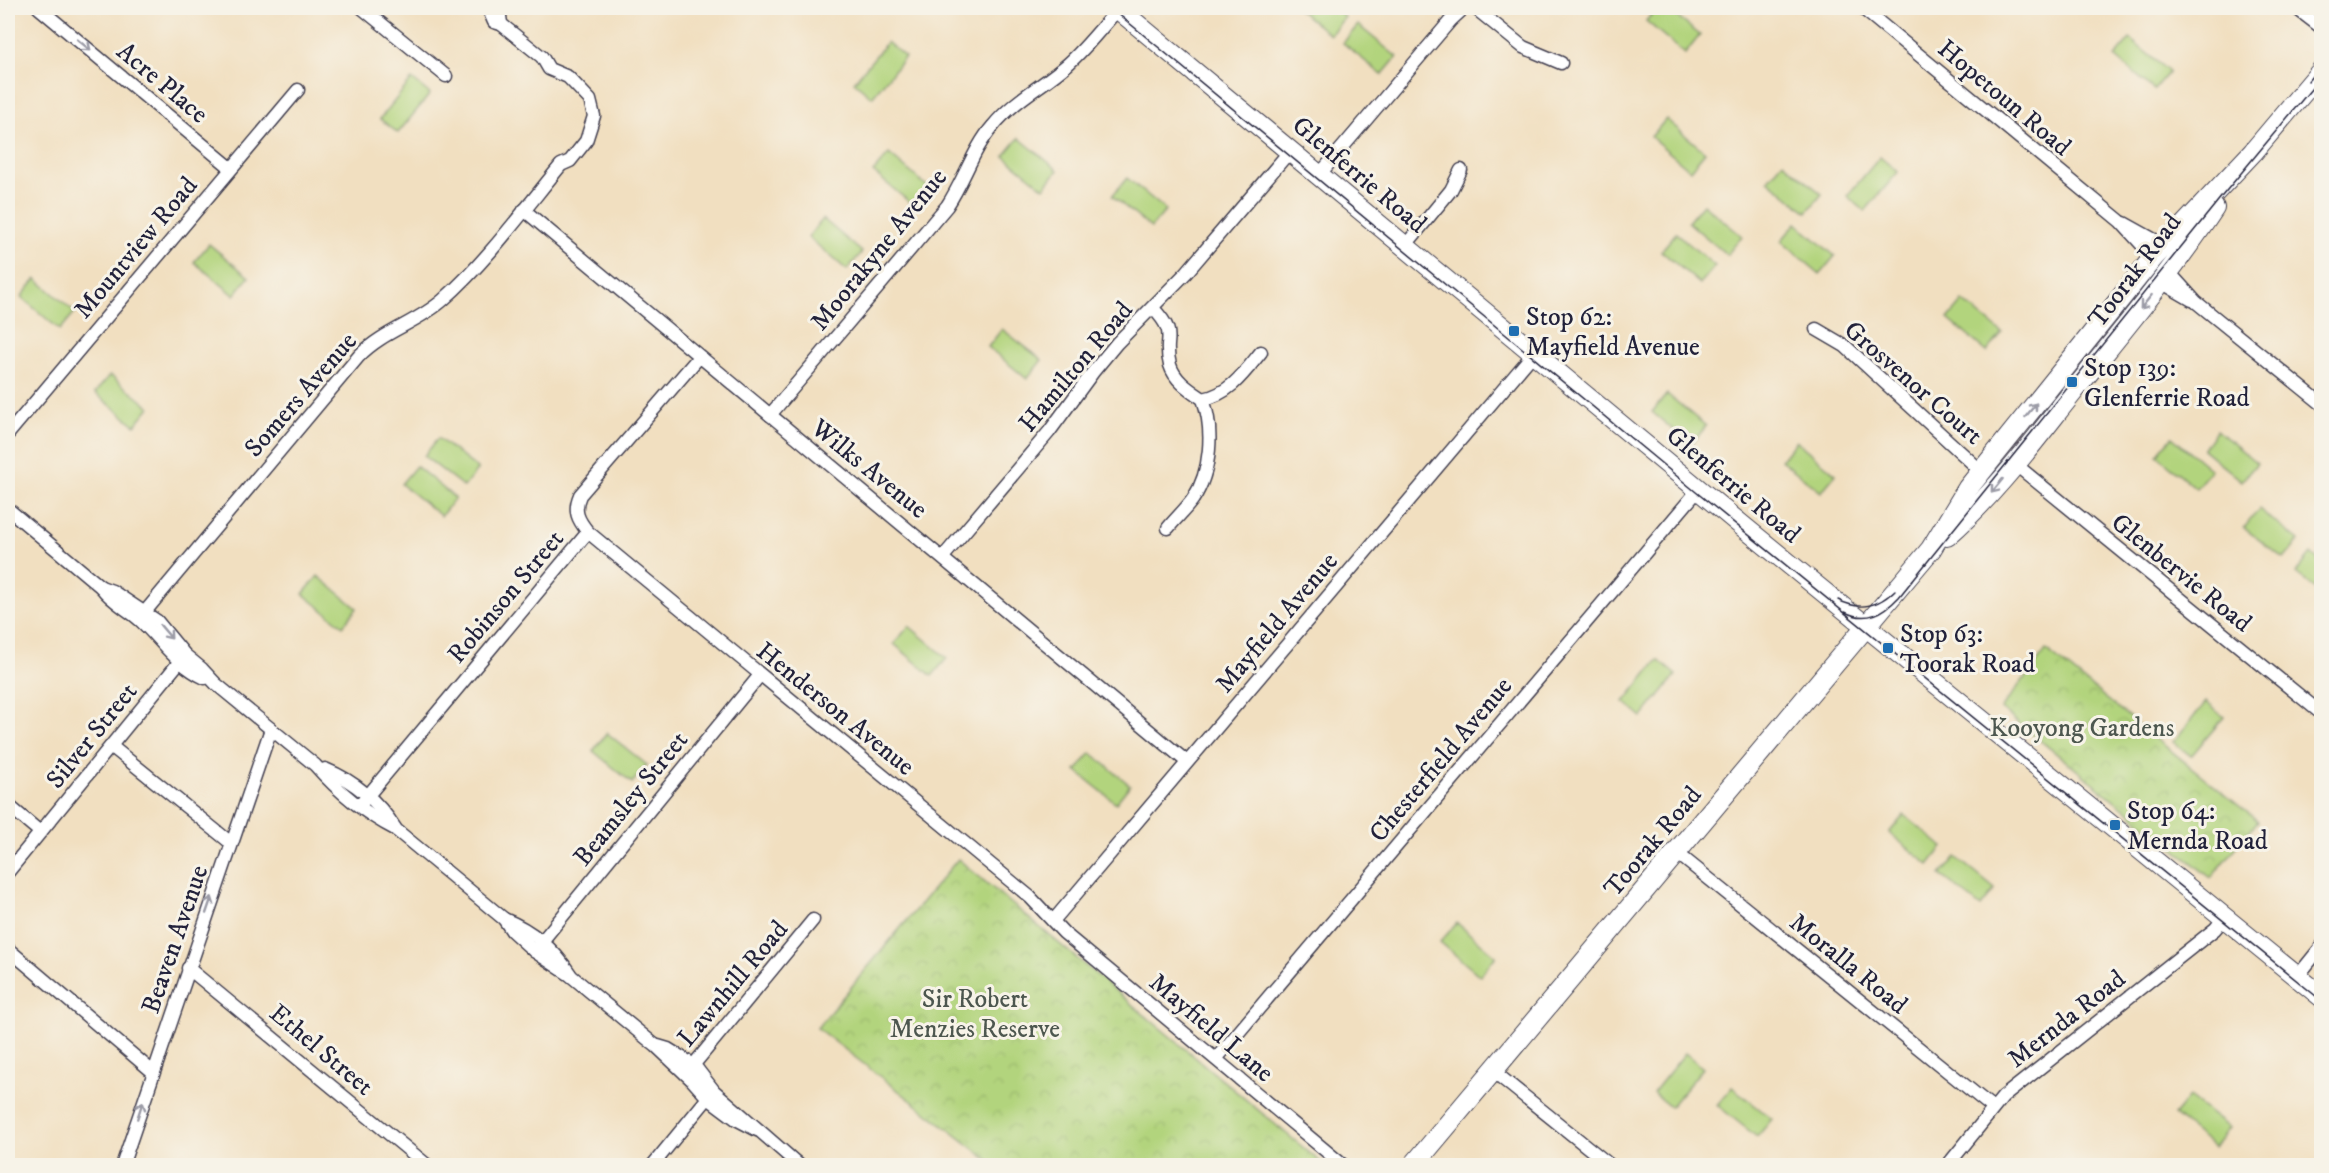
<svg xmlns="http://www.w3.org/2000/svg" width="2329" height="1173" font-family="'IM FELL DW Pica',serif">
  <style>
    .green { fill: #b2d47d; stroke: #6a7b5c; stroke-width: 1.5 }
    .park { fill: url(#park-crowns); stroke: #6a7b5c; stroke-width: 1.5 }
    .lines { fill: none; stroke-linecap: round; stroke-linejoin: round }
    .minor-casing { stroke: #413e4f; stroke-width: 15 }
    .primary-casing { stroke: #413e4f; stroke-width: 22 }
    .minor { stroke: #fff; stroke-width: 12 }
    .primary { stroke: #fff; stroke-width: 20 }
    .tram { stroke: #22223b; stroke-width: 1.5 }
    .oneway { stroke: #9c9ca7 }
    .poi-dot { fill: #1f6fb2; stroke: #f7f3e8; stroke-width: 2 }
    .labels { text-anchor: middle; stroke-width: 6; stroke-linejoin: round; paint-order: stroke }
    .street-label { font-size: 26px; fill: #22223b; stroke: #f7f3e8 }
    .poi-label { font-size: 26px; fill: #22223b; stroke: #f7f3e8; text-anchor: start }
    .park-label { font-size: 26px; fill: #4d574f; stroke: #f7f3e8 }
  </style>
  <defs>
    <pattern id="park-crowns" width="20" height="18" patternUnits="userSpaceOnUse" patternTransform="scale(1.5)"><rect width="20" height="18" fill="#b2d47d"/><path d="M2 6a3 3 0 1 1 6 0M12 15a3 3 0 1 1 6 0" fill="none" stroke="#99b66d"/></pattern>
  </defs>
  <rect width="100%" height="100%" fill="#f7f3e8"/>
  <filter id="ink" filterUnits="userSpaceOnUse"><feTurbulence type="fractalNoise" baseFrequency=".0167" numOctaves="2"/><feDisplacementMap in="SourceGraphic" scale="12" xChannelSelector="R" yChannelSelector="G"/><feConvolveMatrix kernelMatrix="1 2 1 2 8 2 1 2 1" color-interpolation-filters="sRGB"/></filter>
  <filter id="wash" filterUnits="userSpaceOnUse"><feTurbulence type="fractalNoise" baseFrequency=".008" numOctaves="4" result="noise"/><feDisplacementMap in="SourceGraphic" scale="24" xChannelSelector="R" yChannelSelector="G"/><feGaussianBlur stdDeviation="1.35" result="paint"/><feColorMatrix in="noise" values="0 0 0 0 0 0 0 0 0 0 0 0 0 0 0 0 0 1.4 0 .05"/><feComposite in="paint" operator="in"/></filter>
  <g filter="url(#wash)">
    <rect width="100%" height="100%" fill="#f1dfc0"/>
    <g class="green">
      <path d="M1297,8H1334L1345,17L1330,35Z"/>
      <path d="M1657,8H1666L1700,35L1685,54L1646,21Z"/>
      <path d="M1358,25L1397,57L1382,75L1343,43Z"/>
      <path d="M2130,39L2169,72L2154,90L2115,57Z"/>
      <path d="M887,42L905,57L872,97L854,82Z"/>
      <path d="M412,79L430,94L398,133L380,119Z"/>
      <path d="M1666,119L1705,152L1690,170L1651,137Z"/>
      <path d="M1019,138L1058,170L1044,188L1004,156Z"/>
      <path d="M889,154L928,187L913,205L873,172Z"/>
      <path d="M1880,157L1898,172L1865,211L1847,196Z"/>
      <path d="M1783,162L1822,194L1807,212L1768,180Z"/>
      <path d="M1127,178L1166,210L1151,228L1112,196Z"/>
      <path d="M1703,204L1742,236L1727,255L1688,222Z"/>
      <path d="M823,219L862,252L847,270L808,237Z"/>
      <path d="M1796,223L1835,256L1820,274L1781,241Z"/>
      <path d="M1676,233L1715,266L1700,284L1661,251Z"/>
      <path d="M209,244L249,277L234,295L194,262Z"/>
      <path d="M36,279L75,312L60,330L21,297Z"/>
      <path d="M1963,301L2002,333L1987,352L1948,319Z"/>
      <path d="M1002,329L1042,360L1027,379L988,347Z"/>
      <path d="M110,375L150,407L135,425L95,393Z"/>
      <path d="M1667,394L1706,426L1691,445L1652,412Z"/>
      <path d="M2217,430L2257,463L2242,481L2203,449Z"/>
      <path d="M2172,437L2211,470L2196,488L2157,455Z"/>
      <path d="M438,438L478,469L464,487L424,456Z"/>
      <path d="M1796,441L1836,474L1821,492L1781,460Z"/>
      <path d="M416,466L455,498L441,516L401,484Z"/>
      <path d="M2259,509L2299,541L2284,559L2244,528Z"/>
      <path d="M2311,554L2321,563V593L2296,573Z"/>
      <path d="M318,576L357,608L343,626L303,594Z"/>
      <path d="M909,626L947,658L932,676L894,644Z"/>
      <path d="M1658,660L1676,675L1642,717L1624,702Z"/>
      <path d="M2206,702L2224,717L2191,756L2173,742Z"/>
      <path d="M607,733L647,765L632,783L593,751Z"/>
      <path d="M1091,753L1130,785L1116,803L1076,771Z"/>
      <path d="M1904,815L1943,847L1929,865L1889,833Z"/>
      <path d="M1956,857L1995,889L1981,907L1941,875Z"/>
      <path d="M1457,923L1496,956L1480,976L1440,942Z"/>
      <path d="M1685,1053L1703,1068L1670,1107L1653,1093Z"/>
      <path d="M1732,1087L1772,1119L1757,1137L1717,1105Z"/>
      <path d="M2189,1097L2229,1128L2214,1147L2174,1115Z"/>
    </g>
    <g class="park">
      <path d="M2046,650L2258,821L2211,878L2001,709Z"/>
      <path d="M958,859L1324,1165H995L817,1028Z"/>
    </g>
  </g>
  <g filter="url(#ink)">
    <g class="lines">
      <g class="minor-casing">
        <g id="minor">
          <path d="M39,8L231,168"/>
          <path d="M362,8L446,76"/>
          <path d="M499,8L501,24"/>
          <path d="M1475,8L1523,47L1561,63"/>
          <path d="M1862,8L2120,221L2156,260"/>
          <path d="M2296,8L2322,28"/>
          <path d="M1319,175L1451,20L1464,8"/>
          <path d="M524,210L1187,762"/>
          <path d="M2124,223L2169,248"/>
          <path d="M1405,246L1451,190L1461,170"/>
          <path d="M2169,272L2196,302L2322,404"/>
          <path d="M2161,282L2192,300"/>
          <path d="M1153,308C1180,337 1162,336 1170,365C1175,381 1190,390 1203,399C1214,430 1211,472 1193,499C1186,509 1176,518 1168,528"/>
          <path d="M1816,329L1845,346L1981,471"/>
          <path d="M1203,399C1230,394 1244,373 1261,352"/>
          <path d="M770,415L947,206C964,181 973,149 993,126C1014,100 1043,86 1068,64C1087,47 1102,27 1118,9"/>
          <path d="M8,434L298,90"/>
          <path d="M2015,464L2322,714"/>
          <path d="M8,509L101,587C113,603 127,608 141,621C162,641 177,665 205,678"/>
          <path d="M588,532L1030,897L1064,933L1344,1166"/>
          <path d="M943,557L1049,432L1093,372L1117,343L1186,273L1290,151"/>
          <path d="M101,587L112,591L157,621L185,655L202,669L216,684L315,765C337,790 366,814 395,829L504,919L512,931L534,951L570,975L656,1046L692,1080L708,1098L736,1119L757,1130"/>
          <path d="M139,619L359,356C383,331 417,323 443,300C486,262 524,210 561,165L570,161L586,141L594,116L590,100L568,77L549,69L542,57L501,24L494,22L488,8"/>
          <path d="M111,746L231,843"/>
          <path d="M325,769C354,781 378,801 395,828"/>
          <path d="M8,805L40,832"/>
          <path d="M360,805L588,532C578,520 573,511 580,495L699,357"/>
          <path d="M1677,853L1993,1108"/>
          <path d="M8,872L185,655"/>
          <path d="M504,919C531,930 554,949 570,974"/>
          <path d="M1053,921L1534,353"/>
          <path d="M8,949L153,1072"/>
          <path d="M534,951L760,675"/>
          <path d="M188,968L428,1166"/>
          <path d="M2297,977L2322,946"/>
          <path d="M658,1046L668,1049L694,1065L714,1091L800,1166"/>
          <path d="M1216,1059L1699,489"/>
          <path d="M1493,1071L1611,1166"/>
          <path d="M686,1074L813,920"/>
          <path d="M122,1166L271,729"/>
          <path d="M652,1166L711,1094"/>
          <path d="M1947,1166L2003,1097L2215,929L2224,918"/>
        </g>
      </g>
      <g class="primary-casing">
        <g id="primary">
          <path d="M1117,8L1745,528L2322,997"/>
          <path d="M1947,536C1995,494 2033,442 2073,392C2121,332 2171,273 2214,208"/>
          <path d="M1413,1166L1931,549L1968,488L2153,258L2253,152L2322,70"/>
        </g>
      </g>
      <use href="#minor" class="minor"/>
      <use href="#primary" class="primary"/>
      <g class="tram">
        <path d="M1111,8L1696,492L2322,1001"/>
        <path d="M2308,81L2322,64"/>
        <path d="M1838,600C1860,611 1878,607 1895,590"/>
        <path d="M1845,612C1867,623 1884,613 1899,597L2222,196L2322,76"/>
      </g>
    </g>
    <defs><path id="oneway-shaft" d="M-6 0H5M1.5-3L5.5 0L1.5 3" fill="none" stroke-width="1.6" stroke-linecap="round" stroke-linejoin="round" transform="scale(1.5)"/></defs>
    <g class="oneway">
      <use href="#oneway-shaft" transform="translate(84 45) rotate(40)"/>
      <use href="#oneway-shaft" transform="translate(2146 302) rotate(129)"/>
      <use href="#oneway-shaft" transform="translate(2031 410) rotate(-51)"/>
      <use href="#oneway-shaft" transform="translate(1997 486) rotate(129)"/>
      <use href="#oneway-shaft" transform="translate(166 632) rotate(50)"/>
      <use href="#oneway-shaft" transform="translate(209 905) rotate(-71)"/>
      <use href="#oneway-shaft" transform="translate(140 1110) rotate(-72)"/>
    </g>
  </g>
  <g class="poi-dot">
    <rect x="1508" y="325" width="12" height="12" rx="3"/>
    <rect x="2066" y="376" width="12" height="12" rx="3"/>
    <rect x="1882" y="642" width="12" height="12" rx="3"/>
    <rect x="2109" y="819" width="12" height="12" rx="3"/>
  </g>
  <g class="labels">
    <g class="street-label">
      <text transform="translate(163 82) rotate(40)" y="9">Acre Place</text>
      <text transform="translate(2005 97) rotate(40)" y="9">Hopetoun Road</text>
      <text transform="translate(1360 174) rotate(40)" y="9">Glenferrie Road</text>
      <text transform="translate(135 247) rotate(-50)" y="9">Mountview Road</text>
      <text transform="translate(878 249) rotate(-51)" y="9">Moorakyne Avenue</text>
      <text transform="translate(2134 270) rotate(-53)" y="9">Toorak Road</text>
      <text transform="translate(1075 366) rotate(-50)" y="9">Hamilton Road</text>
      <text transform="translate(1914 382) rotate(41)" y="9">Grosvenor Court</text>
      <text transform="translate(300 394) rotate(-49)" y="9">Somers Avenue</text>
      <text transform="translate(870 468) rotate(39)" y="9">Wilks Avenue</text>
      <text transform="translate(1734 484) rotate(40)" y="9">Glenferrie Road</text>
      <text transform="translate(2182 572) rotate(39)" y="9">Glenbervie Road</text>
      <text transform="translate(505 596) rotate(-50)" y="9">Robinson Street</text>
      <text transform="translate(1276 622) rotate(-50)" y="9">Mayfield Avenue</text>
      <text transform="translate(836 708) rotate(39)" y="9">Henderson Avenue</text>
      <text transform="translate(91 735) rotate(-51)" y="9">Silver Street</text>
      <text transform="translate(1440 759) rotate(-50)" y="9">Chesterfield Avenue</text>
      <text transform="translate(630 798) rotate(-51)" y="9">Beamsley Street</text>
      <text transform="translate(1652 841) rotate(-50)" y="9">Toorak Road</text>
      <text transform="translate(174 939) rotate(-71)" y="9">Beaven Avenue</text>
      <text transform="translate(1849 963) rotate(39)" y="9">Moralla Road</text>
      <text transform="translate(732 983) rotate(-50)" y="9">Lawnhill Road</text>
      <text transform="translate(2066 1018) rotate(-38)" y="9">Mernda Road</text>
      <text transform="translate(1212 1027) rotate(40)" y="9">Mayfield Lane</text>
      <text transform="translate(322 1049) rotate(40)" y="9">Ethel Street</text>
    </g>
    <g class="poi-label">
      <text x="1526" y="325">Stop 62:<tspan x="1526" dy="30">Mayfield Avenue</tspan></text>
      <text x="2084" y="376">Stop 139:<tspan x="2084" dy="30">Glenferrie Road</tspan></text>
      <text x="1900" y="642">Stop 63:<tspan x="1900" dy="30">Toorak Road</tspan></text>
      <text x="2127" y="819">Stop 64:<tspan x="2127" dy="30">Mernda Road</tspan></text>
    </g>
    <g class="park-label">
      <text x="2082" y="736">Kooyong Gardens</text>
      <text x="975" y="1007">Sir Robert<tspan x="975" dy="30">Menzies Reserve</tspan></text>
    </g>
  </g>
  <rect width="2329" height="1173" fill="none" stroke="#f7f3e8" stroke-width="30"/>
</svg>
